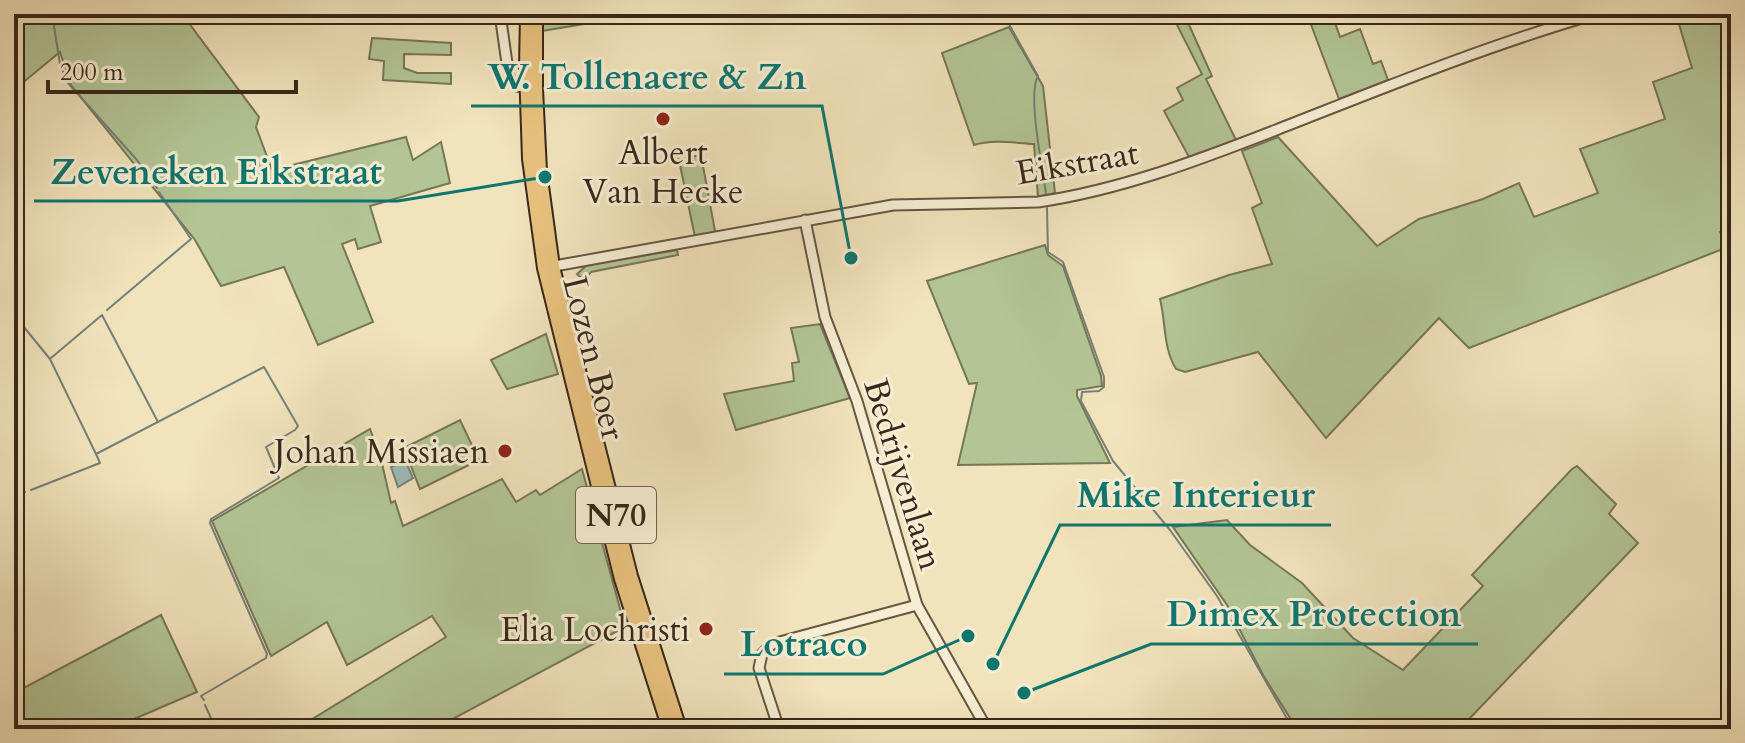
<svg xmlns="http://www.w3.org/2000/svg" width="1745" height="743" font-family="Cardo,serif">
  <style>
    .green { fill: #b3c596; stroke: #767658; stroke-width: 2 }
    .water { fill: #9ebcb9; stroke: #758079; stroke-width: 2 }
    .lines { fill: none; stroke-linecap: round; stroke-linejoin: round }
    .stream { stroke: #758079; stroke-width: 2 }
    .minor-casing { stroke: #665642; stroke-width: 13 }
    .major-casing { stroke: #38271a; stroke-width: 16 }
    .minor { stroke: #f6edd3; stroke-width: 9 }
    .major { stroke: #e8c27e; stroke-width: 12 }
    .poi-dot { fill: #8f2418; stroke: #f6edd3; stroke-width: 3 }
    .labels { text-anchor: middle; stroke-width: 6; stroke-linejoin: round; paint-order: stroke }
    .shield { fill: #f6edd3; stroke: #716252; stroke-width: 2 }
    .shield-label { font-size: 32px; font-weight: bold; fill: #38271a }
    .poi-label { font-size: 34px; fill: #38271a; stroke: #f6edd3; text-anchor: end }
    .street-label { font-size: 34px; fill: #38271a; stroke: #f6edd3 }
    .leader { fill: none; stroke: #0f766e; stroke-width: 3 }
    .callout-dot { fill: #0f766e; stroke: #f6edd3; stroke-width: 3 }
    .callout-label { font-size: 36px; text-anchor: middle; font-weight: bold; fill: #0f766e; stroke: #f6edd3; stroke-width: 6; stroke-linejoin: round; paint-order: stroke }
  </style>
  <rect width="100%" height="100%" fill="#f1e3bb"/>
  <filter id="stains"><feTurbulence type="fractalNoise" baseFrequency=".0025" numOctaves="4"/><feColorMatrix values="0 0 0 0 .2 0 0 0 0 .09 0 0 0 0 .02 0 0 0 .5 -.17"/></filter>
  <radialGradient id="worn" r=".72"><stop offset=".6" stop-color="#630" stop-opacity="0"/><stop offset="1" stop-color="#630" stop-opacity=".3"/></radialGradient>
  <g class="green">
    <path d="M14,14H182L259,117L256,127L272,170L406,137L413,160L441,142L450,183L370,206L381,242L358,249L355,239L342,244L373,322L318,345L284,267L221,286L195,240L71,85L60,52L14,90Z"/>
    <path d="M543,14H677L614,19L542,31Z"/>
    <path d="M1307,14H1340L1333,17L1340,37L1360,29L1373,64L1381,61L1388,80L1339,99Z"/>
    <path d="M1676,14H1731V228L1720,232L1728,247L1469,348L1439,318L1326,438L1258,352L1185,372L1176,369C1163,348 1166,323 1160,299L1229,275L1272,264L1252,208L1262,203L1242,151L1278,137L1377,246L1419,219L1483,199L1519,183L1534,217L1598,193L1580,149L1665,119L1653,82L1692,68Z"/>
    <path d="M1185,16L1212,76L1206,79L1236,140L1189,157L1164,111L1183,100L1177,88L1202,74L1177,25Z"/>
    <path d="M1009,27L1043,86L1055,193L1038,197L1034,144C1013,143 994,139 974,145L942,53Z"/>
    <path d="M372,38L451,43V55L404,54V68L417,73H451V84L383,80L384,61L369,59Z"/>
    <path d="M701,155L715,231L711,234L695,237L680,165L669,161Z"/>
    <path d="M1045,245L1048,255L1063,266L1101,376L1102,386L1077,390V396L1110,463L958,465L977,383L969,384L927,281Z"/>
    <path d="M677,250L678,255L591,272L584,281L577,274L587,265Z"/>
    <path d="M820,324L850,398L736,430L724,394L794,381L792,363L799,362L791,328Z"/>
    <path d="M546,334L558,374L507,389L491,360Z"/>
    <path d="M460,420L479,460L420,489L404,448Z"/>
    <path d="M370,429L381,459L391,503L395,501L403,526L502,479L516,502L536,490L540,495L582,469L625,627L434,729H296L446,637L432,616L347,665L327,622L271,656L212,521Z"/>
    <path d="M1577,466L1616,504L1609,514L1638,543L1470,718L1481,729H1297L1263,675L1227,605L1173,527L1227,520L1250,545L1302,583L1353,638L1403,670L1483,586L1472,575L1572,469Z"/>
    <path d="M161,615L197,692L111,729H14V693Z"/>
  </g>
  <path class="water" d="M405,460L413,478L398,487L391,467Z"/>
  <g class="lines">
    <g class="stream">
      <path d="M52,14L60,64L68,83L137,160L157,188"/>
      <path d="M1007,14L1010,26L1038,76C1027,95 1043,169 1046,194"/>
      <path d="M1047,208L1048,252L1063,262L1104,377V387L1099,391L1082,392L1081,401L1113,461L1170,530L1217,596L1293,729"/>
      <path d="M107,310L191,239L159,192"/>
      <path d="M14,315L50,359L96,454"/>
      <path d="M51,358L102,315L158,422"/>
      <path d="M31,490L100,463L96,454L264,367L298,426L295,430L266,447L279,478L211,519L210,523L267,654L266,658L201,696L204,700"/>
      <path d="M14,496L25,492"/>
      <path d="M205,705L216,729"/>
    </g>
    <g class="minor-casing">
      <g id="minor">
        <path d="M500,14L509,77L517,86L530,88"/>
        <path d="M805,220L825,317L857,401L917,605L987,729"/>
        <path d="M549,267L893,205L1038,202C1120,190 1199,160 1276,130C1381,89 1488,45 1596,14"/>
        <path d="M779,729L759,668L762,654L772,644L917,605"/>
      </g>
    </g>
    <g class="major-casing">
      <g id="major">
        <path d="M527,14L526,68L529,159L544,268L621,579L669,729"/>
        <path d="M536,14V89L540,171L553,267L631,576L680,729"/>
      </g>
    </g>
    <use href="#minor" class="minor"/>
    <use href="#major" class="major"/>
  </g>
  <g class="poi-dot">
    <circle cx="663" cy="119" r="8"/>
    <circle cx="505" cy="451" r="8"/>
    <circle cx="706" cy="629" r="8"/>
  </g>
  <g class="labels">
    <rect class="shield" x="576" y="487" width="80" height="56" rx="6"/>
    <g class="shield-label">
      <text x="616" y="526">N70</text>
    </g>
    <g class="poi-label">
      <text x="663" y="164" text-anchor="middle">Albert<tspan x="663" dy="39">Van Hecke</tspan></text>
      <text x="489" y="463">Johan Missiaen</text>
      <text x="690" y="641">Elia Lochristi</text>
    </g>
    <g class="street-label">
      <text transform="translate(1077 162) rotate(-10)" y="12">Eikstraat</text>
      <text transform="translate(595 358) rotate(76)" y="12">Lozen Boer</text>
      <text transform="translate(904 474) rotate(73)" y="12">Bedrijvenlaan</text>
    </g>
  </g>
  <path class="leader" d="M851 258L822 106H471M545 177L398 201H34M993 664L1060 525H1331M1024 693L1151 644H1478M968 636L883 674H724"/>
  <g class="callout-dot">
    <circle cx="851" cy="258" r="8"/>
    <circle cx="545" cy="177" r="8"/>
    <circle cx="993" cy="664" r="8"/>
    <circle cx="1024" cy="693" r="8"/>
    <circle cx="968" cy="636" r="8"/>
  </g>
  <g class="callout-label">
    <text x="647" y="89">W. Tollenaere &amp; Zn</text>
    <text x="216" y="184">Zeveneken Eikstraat</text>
    <text x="1196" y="507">Mike Interieur</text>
    <text x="1314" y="626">Dimex Protection</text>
    <text x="804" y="656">Lotraco</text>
  </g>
  <rect width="1745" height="743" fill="none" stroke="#f1e3bb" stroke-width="48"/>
  <rect x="16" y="16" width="1713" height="711" fill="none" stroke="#38271a" stroke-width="4"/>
  <rect x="24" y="24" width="1697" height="695" fill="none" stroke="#38271a" stroke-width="2"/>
  <path d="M48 80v12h248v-12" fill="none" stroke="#38271a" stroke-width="4"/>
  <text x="60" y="80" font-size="24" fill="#38271a" stroke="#f6edd3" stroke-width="6" paint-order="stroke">200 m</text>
  <rect width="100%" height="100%" filter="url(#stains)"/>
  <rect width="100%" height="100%" fill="url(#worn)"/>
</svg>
